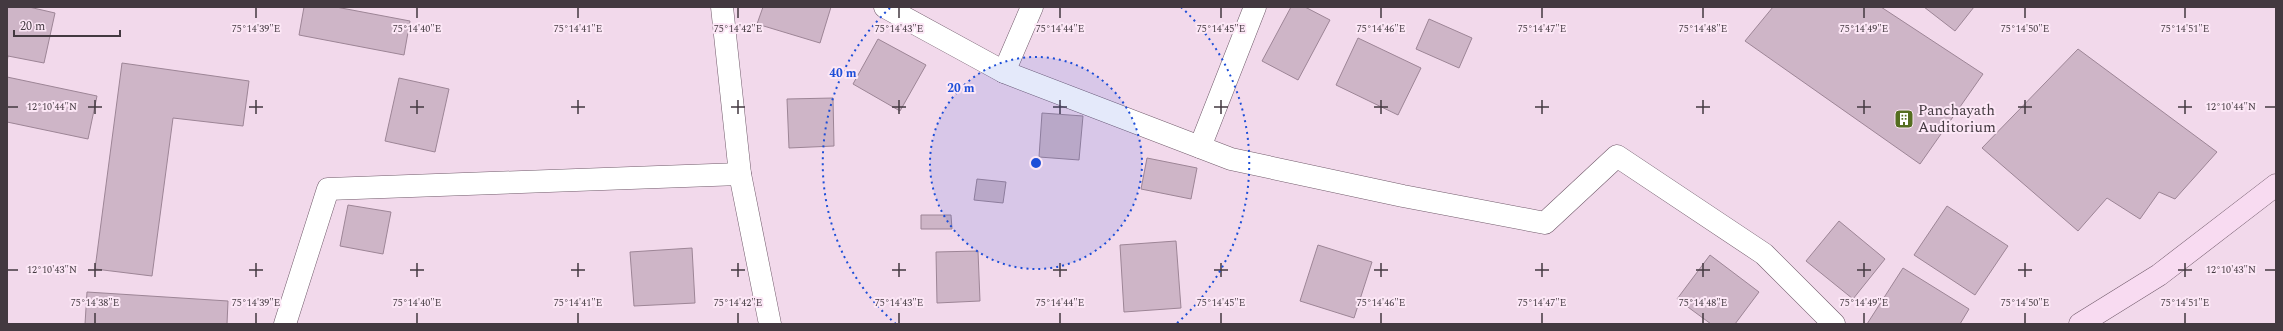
<svg xmlns="http://www.w3.org/2000/svg" width="2283" height="331" font-family="Spectral,serif">
  <style>
    .building { fill: #ceb5c7; stroke: #9d8596 }
    .lines { fill: none; stroke-linecap: round; stroke-linejoin: round }
    .minor-casing { stroke: #715b6b; stroke-width: 23 }
    .tertiary-casing { stroke: #715b6b; stroke-width: 23 }
    .secondary-casing { stroke: #715b6b; stroke-width: 23 }
    .minor { stroke: #fff; stroke-width: 22 }
    .tertiary { stroke: #fff; stroke-width: 22 }
    .secondary { stroke: #f8dbf1; stroke-width: 22 }
    .ticks { fill: none; stroke: #433940; stroke-width: 1.5 }
    .ring { fill: none; stroke: #1d4ed8; stroke-width: 2; stroke-dasharray: 2 4 }
    .labels { text-anchor: middle; stroke-width: 4; stroke-linejoin: round; paint-order: stroke }
    .poi-label { font-size: 15px; fill: #433940; stroke: #fce7f6; text-anchor: start }
    .ticks-label { font-size: 10px; text-anchor: middle; fill: #433940; stroke: #fce7f6; stroke-width: 4; stroke-linejoin: round; paint-order: stroke }
    .centre { fill: #1d4ed8; stroke: #fce7f6; stroke-width: 2 }
    .ring-label { font-size: 12px; text-anchor: middle; font-weight: bold; fill: #1d4ed8; stroke: #fce7f6; stroke-width: 4; stroke-linejoin: round; paint-order: stroke }
  </style>
  <rect width="100%" height="100%" fill="#f2d9eb"/>
  <g class="building">
    <path d="M7,7H29L55,13L44,63L8,56L7,62Z"/>
    <path d="M304,7H336L410,21L404,55L299,35Z"/>
    <path d="M763,7H831L820,43L757,24Z"/>
    <path d="M1291,7H1305L1330,20L1298,80L1262,61Z"/>
    <path d="M1773,7H1881L1983,74L1920,164L1745,41Z"/>
    <path d="M1924,7H1974L1955,31Z"/>
    <path d="M1429,19L1472,38L1459,68L1416,49Z"/>
    <path d="M1358,38L1421,68L1398,115L1336,85Z"/>
    <path d="M878,39L926,65L900,111L853,84Z"/>
    <path d="M2078,49L2217,152L2175,199L2159,192L2140,219L2107,198L2078,231L1982,148Z"/>
    <path d="M122,63L249,81L243,126L173,118L152,276L95,269Z"/>
    <path d="M7,77L97,96L88,139L7,122Z"/>
    <path d="M399,78L449,89L435,152L385,141Z"/>
    <path d="M833,98L834,146L789,148L787,99Z"/>
    <path d="M1042,113L1083,116L1079,160L1039,157Z"/>
    <path d="M1147,158L1197,168L1191,199L1141,189Z"/>
    <path d="M977,179L1006,182L1003,203L974,200Z"/>
    <path d="M348,205L391,212L383,254L340,246Z"/>
    <path d="M1947,206L2008,246L1975,295L1914,255Z"/>
    <path d="M921,215H951L952,229H921Z"/>
    <path d="M1839,221L1885,259L1853,299L1806,261Z"/>
    <path d="M1176,241L1181,308L1124,312L1120,245Z"/>
    <path d="M1318,245L1372,262L1354,318L1300,301Z"/>
    <path d="M692,248L695,303L634,306L630,252Z"/>
    <path d="M978,251L980,301L937,303L936,252Z"/>
    <path d="M1710,255L1759,292L1735,324H1711L1677,299Z"/>
    <path d="M1903,268L1969,309L1960,324H1867Z"/>
    <path d="M87,292L228,301L227,324H85Z"/>
  </g>
  <g class="lines">
    <g class="minor-casing">
      <g id="minor">
        <path d="M885,7L1004,72L1231,159L1403,196L1545,223L1617,156L1764,254L1834,324"/>
        <path d="M1004,72L1032,7"/>
        <path d="M1200,147L1255,7"/>
        <path d="M285,324L328,189L740,174"/>
      </g>
    </g>
    <g class="tertiary-casing">
      <path id="tertiary" d="M722,7L740,174L770,324"/>
    </g>
    <g class="secondary-casing">
      <path id="secondary" d="M2080,324L2159,275L2276,185"/>
    </g>
    <use href="#minor" class="minor"/>
    <use href="#tertiary" class="tertiary"/>
    <use href="#secondary" class="secondary"/>
  </g>
  <path class="ticks" d="M256,8V18M417,8V18M578,8V18M738,8V18M899,8V18M1060,8V18M1221,8V18M1381,8V18M1542,8V18M1703,8V18M1864,8V18M2025,8V18M2185,8V18M95,100V114M256,100V114M417,100V114M578,100V114M738,100V114M899,100V114M1060,100V114M1221,100V114M1381,100V114M1542,100V114M1703,100V114M1864,100V114M2025,100V114M2185,100V114M8,107H18M88,107H102M249,107H263M410,107H424M571,107H585M731,107H745M892,107H906M1053,107H1067M1214,107H1228M1374,107H1388M1535,107H1549M1696,107H1710M1857,107H1871M2018,107H2032M2178,107H2192M2265,107H2275M95,263V277M256,263V277M417,263V277M578,263V277M738,263V277M899,263V277M1060,263V277M1221,263V277M1381,263V277M1542,263V277M1703,263V277M1864,263V277M2025,263V277M2185,263V277M8,270H18M88,270H102M249,270H263M410,270H424M571,270H585M731,270H745M892,270H906M1053,270H1067M1214,270H1228M1374,270H1388M1535,270H1549M1696,270H1710M1857,270H1871M2018,270H2032M2178,270H2192M2265,270H2275M95,313V323M256,313V323M417,313V323M578,313V323M738,313V323M899,313V323M1060,313V323M1221,313V323M1381,313V323M1542,313V323M1703,313V323M1864,313V323M2025,313V323M2185,313V323"/>
  <circle cx="1036" cy="163" r="106" fill="#1d4ed8" fill-opacity=".12"/>
  <g class="ring">
    <circle cx="1036" cy="163" r="106"/>
    <path d="M896 324A213 213 0 0 1 891 7M1181 7A213 213 0 0 1 1176 324"/>
  </g>
  <defs>
    <g id="building-square" transform="scale(1)"><rect x="-9" y="-9" width="18" height="18" rx="4" fill="#546e20" stroke="#fce7f6"/><path d="M-4-6H4V6H1V3H-1V6H-4ZM-2.5-4.3h1.7v1.8h-1.7ZM.8-4.3h1.7v1.8H.8ZM-2.5-1h1.7V.8h-1.7ZM.8-1h1.7V.8H.8Z" fill="#fff"/></g>
  </defs>
  <g fill-rule="evenodd">
    <use href="#building-square" x="1904" y="119"/>
  </g>
  <g class="labels">
    <g class="poi-label">
      <text x="1918" y="115">Panchayath<tspan x="1918" dy="17">Auditorium</tspan></text>
    </g>
  </g>
  <g class="ticks-label">
    <text x="256" y="32">75°14'39"E</text>
    <text x="417" y="32">75°14'40"E</text>
    <text x="578" y="32">75°14'41"E</text>
    <text x="738" y="32">75°14'42"E</text>
    <text x="899" y="32">75°14'43"E</text>
    <text x="1060" y="32">75°14'44"E</text>
    <text x="1221" y="32">75°14'45"E</text>
    <text x="1381" y="32">75°14'46"E</text>
    <text x="1542" y="32">75°14'47"E</text>
    <text x="1703" y="32">75°14'48"E</text>
    <text x="1864" y="32">75°14'49"E</text>
    <text x="2025" y="32">75°14'50"E</text>
    <text x="2185" y="32">75°14'51"E</text>
    <text x="52" y="110">12°10'44"N</text>
    <text x="2231" y="110">12°10'44"N</text>
    <text x="52" y="273">12°10'43"N</text>
    <text x="2231" y="273">12°10'43"N</text>
    <text x="95" y="306">75°14'38"E</text>
    <text x="256" y="306">75°14'39"E</text>
    <text x="417" y="306">75°14'40"E</text>
    <text x="578" y="306">75°14'41"E</text>
    <text x="738" y="306">75°14'42"E</text>
    <text x="899" y="306">75°14'43"E</text>
    <text x="1060" y="306">75°14'44"E</text>
    <text x="1221" y="306">75°14'45"E</text>
    <text x="1381" y="306">75°14'46"E</text>
    <text x="1542" y="306">75°14'47"E</text>
    <text x="1703" y="306">75°14'48"E</text>
    <text x="1864" y="306">75°14'49"E</text>
    <text x="2025" y="306">75°14'50"E</text>
    <text x="2185" y="306">75°14'51"E</text>
  </g>
  <circle cx="1036" cy="163" r="6" class="centre"/>
  <g class="ring-label">
    <text x="843" y="77">40 m</text>
    <text x="961" y="92">20 m</text>
  </g>
  <rect width="2283" height="331" fill="none" stroke="#433940" stroke-width="16"/>
  <path d="M14 30v6h106v-6" fill="none" stroke="#433940" stroke-width="2"/>
  <text x="20" y="30" font-size="12" fill="#433940" stroke="#fce7f6" stroke-width="3" paint-order="stroke">20 m</text>
</svg>
